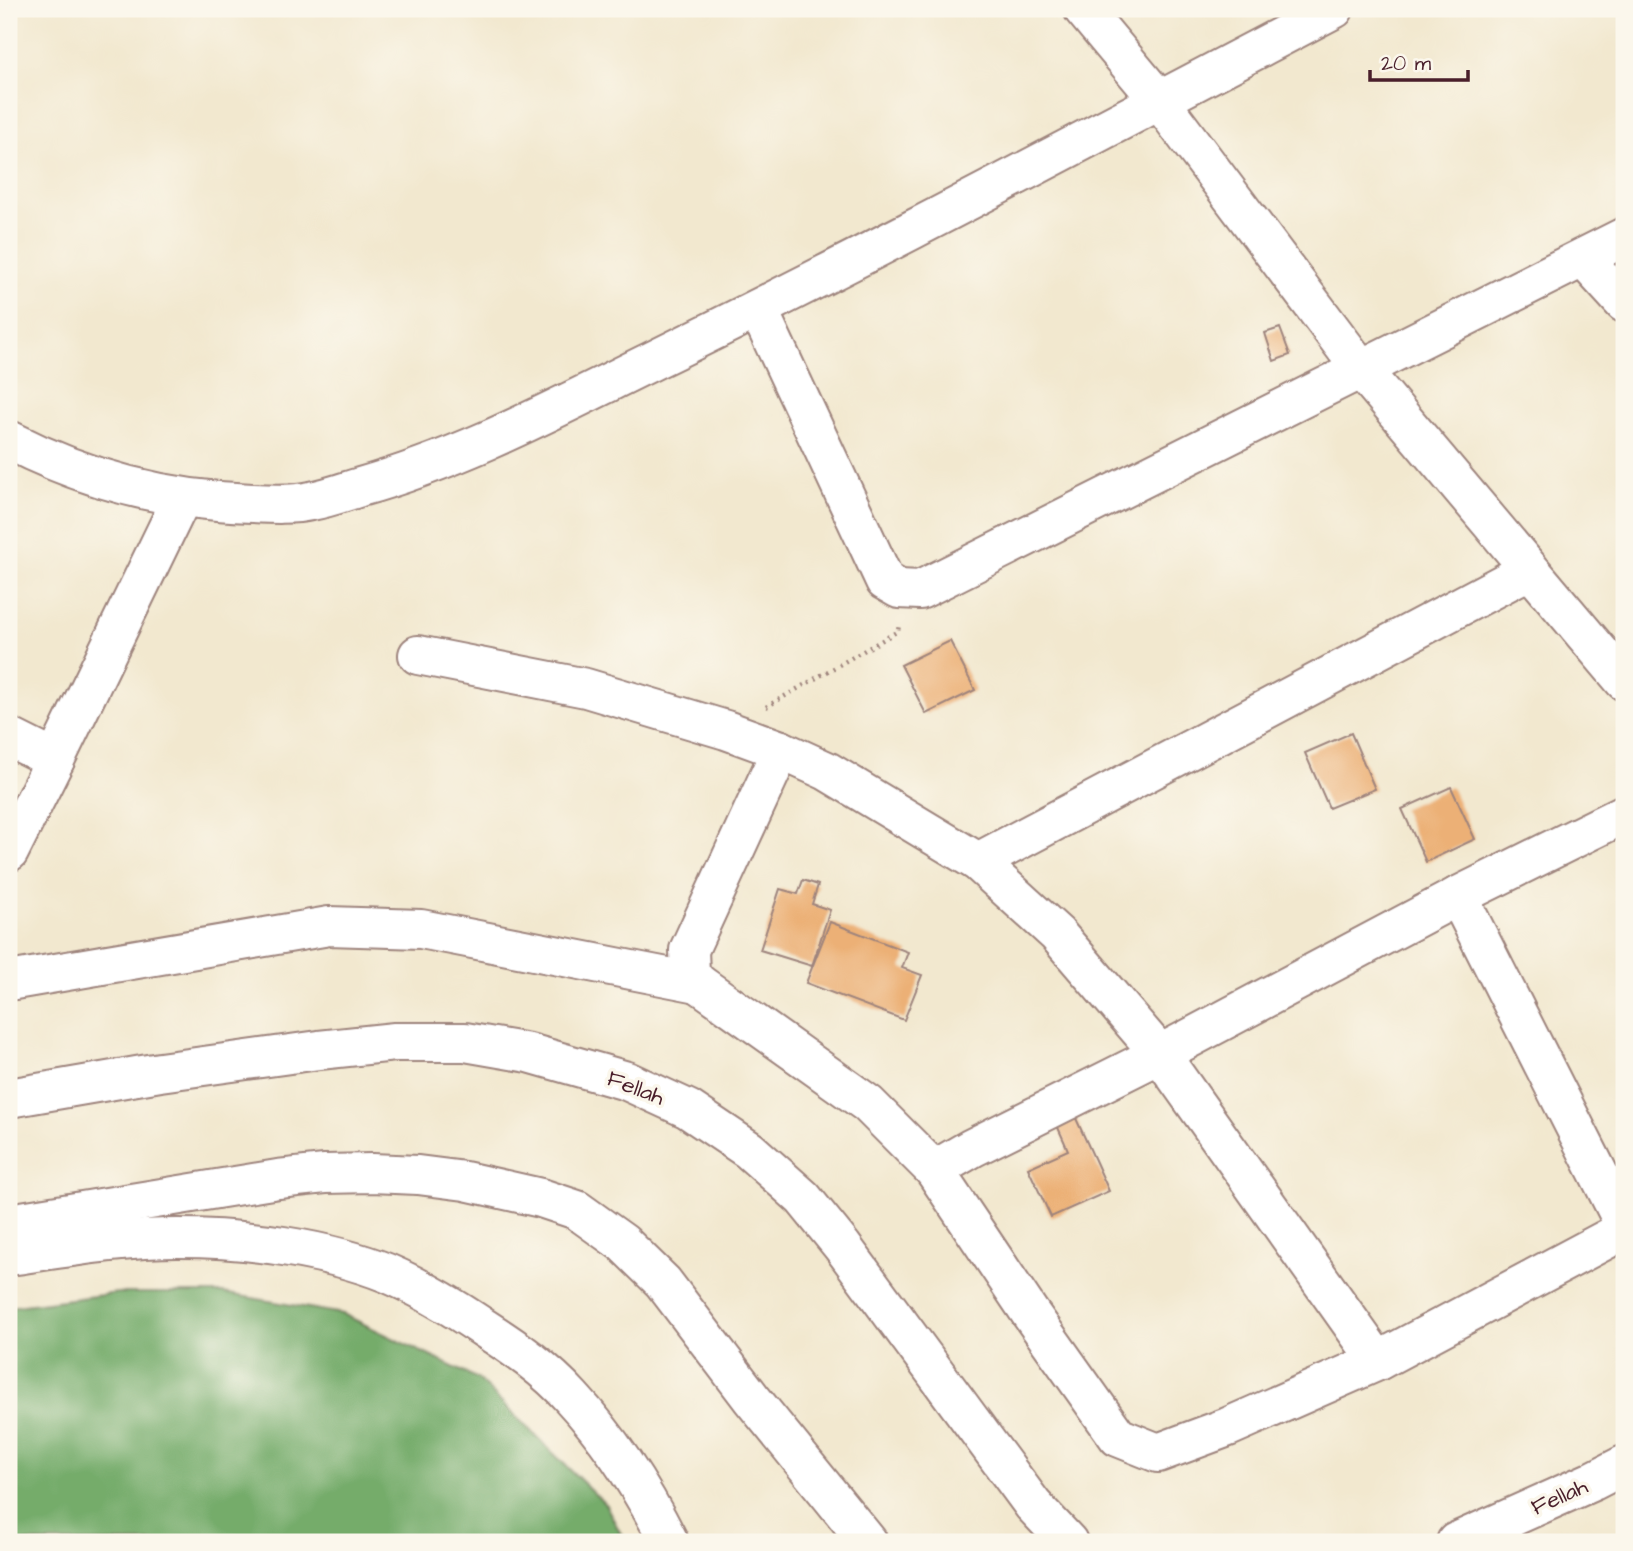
<svg xmlns="http://www.w3.org/2000/svg" width="1633" height="1551" font-family="'Architects Daughter',sans-serif">
  <style>
    .forest { fill: #74ac6b; stroke: #5f664b; stroke-width: 2 }
    .building { fill: #ecb076 }
    .lines { fill: none; stroke-linecap: round; stroke-linejoin: round }
    .minor-casing { stroke: #9e847d; stroke-width: 42 }
    .highway-casing { stroke: #9e847d; stroke-width: 42 }
    .path { stroke: #9e847d; stroke-width: 4.5; stroke-dasharray: 2 5; stroke-linecap: butt }
    .minor { stroke: #fff; stroke-width: 38 }
    .highway { stroke: #fff; stroke-width: 38 }
    .labels { text-anchor: middle; stroke-width: 7; stroke-linejoin: round; paint-order: stroke }
    .street-label { font-size: 23px; fill: #4a1f2b; stroke: #fbf7ec }
  </style>
  <rect width="100%" height="100%" fill="#fbf7ec"/>
  <filter id="ink" filterUnits="userSpaceOnUse"><feTurbulence type="fractalNoise" baseFrequency=".0143" numOctaves="2"/><feDisplacementMap in="SourceGraphic" scale="14" xChannelSelector="R" yChannelSelector="G"/><feConvolveMatrix kernelMatrix="1 2 1 2 8 2 1 2 1" color-interpolation-filters="sRGB"/></filter>
  <filter id="wash" filterUnits="userSpaceOnUse"><feTurbulence type="fractalNoise" baseFrequency=".00686" numOctaves="4" result="noise"/><feDisplacementMap in="SourceGraphic" scale="28" xChannelSelector="R" yChannelSelector="G"/><feGaussianBlur stdDeviation="1.57" result="paint"/><feColorMatrix in="noise" values="0 0 0 0 0 0 0 0 0 0 0 0 0 0 0 0 0 1.4 0 .05"/><feComposite in="paint" operator="in"/></filter>
  <g filter="url(#wash)">
    <rect width="100%" height="100%" fill="#f2e8cf"/>
    <path class="forest" d="M118,1293H223L343,1314L478,1379L606,1505L625,1542H9V1307Z"/>
    <g id="blocks">
      <g class="building">
        <path d="M1280,328L1290,355L1274,361L1265,333Z"/>
        <path d="M950,641L975,690L926,714L901,665Z"/>
        <path d="M1351,733L1375,789L1329,808L1305,753Z"/>
        <path d="M1451,787L1475,839L1426,862L1402,809Z"/>
        <path d="M803,880L818,885L812,904L830,910L812,966L760,950L780,889L798,894Z"/>
        <path d="M830,922L908,952L902,968L922,975L904,1020L806,983Z"/>
        <path d="M1074,1114L1109,1191L1051,1217L1028,1168L1068,1150L1056,1123Z"/>
      </g>
    </g>
  </g>
  <g filter="url(#ink)">
    <use href="#blocks" fill-opacity="0" stroke="#9e847d" stroke-width="2"/>
    <g class="lines">
      <g class="minor-casing">
        <g id="minor">
          <path d="M1624,237L1361,369L1624,681"/>
          <path d="M1583,258L1624,303"/>
          <path d="M758,309L885,581L899,589L920,590L1361,369L1159,100L1083,9"/>
          <path d="M9,440C85,479 167,501 253,503C272,504 293,505 311,501C328,498 344,492 360,487C464,458 558,407 654,360C883,248 1108,127 1334,9"/>
          <path d="M418,655L586,688L726,730L781,750L827,771L978,862L1057,934L1160,1054L1378,1361"/>
          <path d="M9,737L55,760"/>
          <path d="M781,750L689,950L690,973L698,983L868,1104L934,1170L1030,1313L1118,1437L1158,1453L1228,1427L1378,1361L1624,1230"/>
          <path d="M9,852L55,760L182,498"/>
          <path d="M978,862L1529,570"/>
          <path d="M1458,896L1624,1224"/>
          <path d="M9,981L329,926L421,929L698,983"/>
          <path d="M9,1098L160,1072L319,1050L395,1042H465L529,1053L627,1081L688,1109L749,1150L803,1198L842,1246L1033,1505L1068,1542"/>
          <path d="M934,1170L972,1148L1160,1054L1458,896L1624,814"/>
          <path d="M1456,1542L1593,1481L1624,1465"/>
        </g>
      </g>
      <g class="highway-casing">
        <g id="highway">
          <path d="M9,1223L278,1179L325,1174L372,1173L418,1175L465,1181L541,1198L577,1210L623,1243L663,1282L752,1399L868,1542"/>
          <path d="M9,1256C65,1248 121,1238 178,1238C245,1238 324,1248 387,1273C422,1288 453,1307 484,1328C515,1348 546,1369 571,1397C611,1440 643,1490 669,1542"/>
        </g>
      </g>
      <path class="path" d="M766,707L898,631L899,625"/>
      <use href="#minor" class="minor"/>
      <use href="#highway" class="highway"/>
    </g>
  </g>
  <g class="labels">
    <g class="street-label">
      <text transform="translate(636 1087) rotate(21)" y="8">Fellah</text>
      <text transform="translate(1559 1496) rotate(-24)" y="8">Fellah</text>
    </g>
  </g>
  <rect width="1633" height="1551" fill="none" stroke="#fbf7ec" stroke-width="35"/>
  <path d="M1370 70v10h98v-10" fill="none" stroke="#4a1f2b" stroke-width="3.5"/>
  <text x="1381" y="70" font-size="21" fill="#4a1f2b" stroke="#fbf7ec" stroke-width="5" paint-order="stroke">20 m</text>
</svg>
